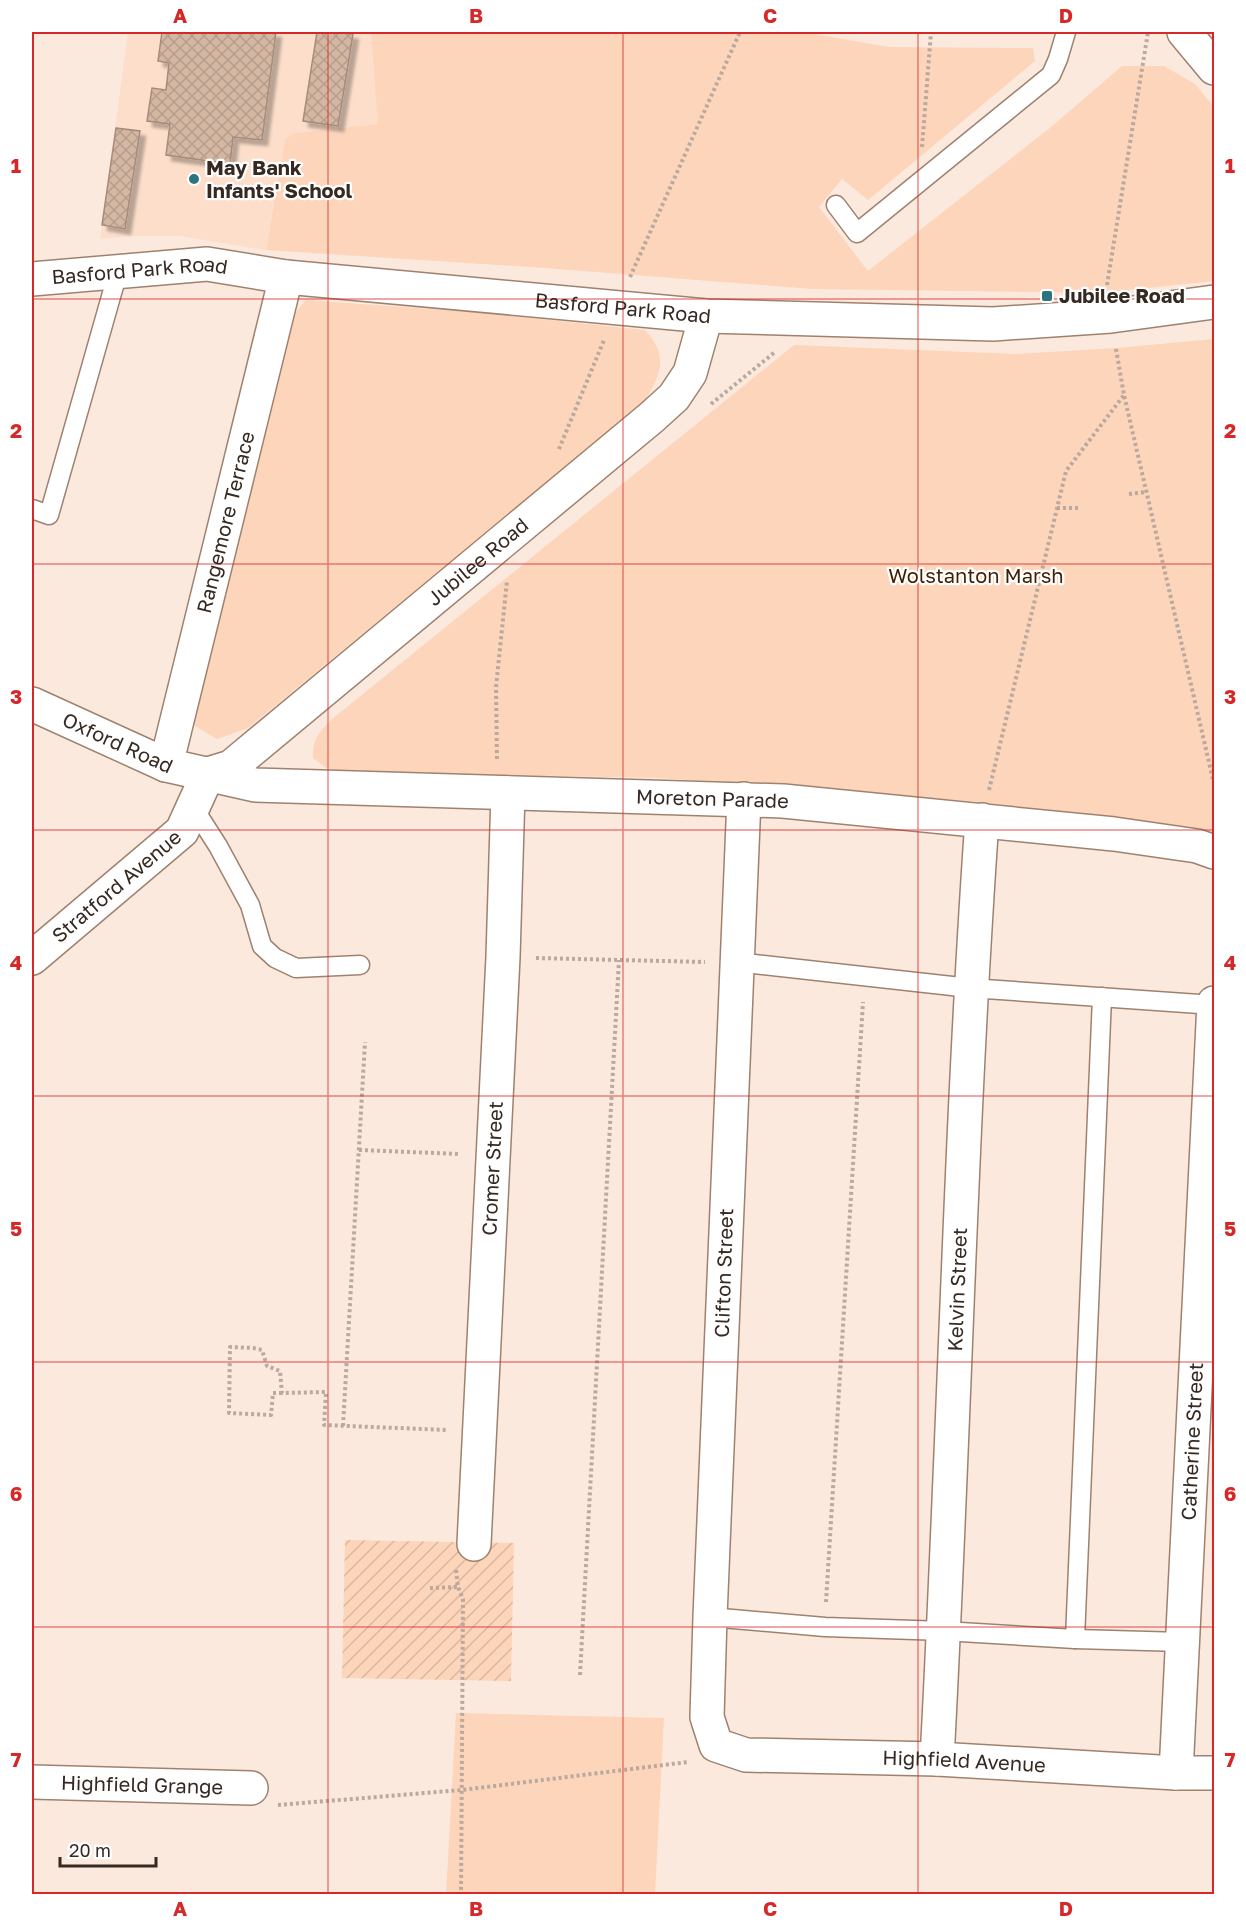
<svg xmlns="http://www.w3.org/2000/svg" width="1246" height="1926" font-family="'Golos Text',sans-serif">
  <style>
    .built { fill: #fcdeca }
    .green { fill: #fdd5ba }
    .garden { fill: url(#garden-furrows) }
    .building { fill: url(#building-cross-hatch); stroke: #a78b79; stroke-width: 1.5; filter: url(#shadow) }
    .lines { fill: none; stroke-linecap: round; stroke-linejoin: round }
    .lane-casing { stroke: #9e826f; stroke-width: 21 }
    .street-casing { stroke: #9e826f; stroke-width: 36 }
    .secondary-casing { stroke: #9e826f; stroke-width: 36 }
    .highway-casing { stroke: #9e826f; stroke-width: 36 }
    .path { stroke: #baa99f; stroke-width: 4; stroke-dasharray: 3 3; stroke-linecap: butt }
    .lane { stroke: #fff; stroke-width: 18 }
    .street { stroke: #fff; stroke-width: 33 }
    .secondary { stroke: #fff; stroke-width: 33 }
    .highway { stroke: #fff; stroke-width: 33 }
    .grid { fill: none; stroke: #d62828; stroke-width: 1.5; stroke-opacity: 0.55 }
    .poi-dot { fill: #2c757d; stroke: #fff; stroke-width: 2 }
    .labels { text-anchor: middle; stroke-width: 4.5; stroke-linejoin: round; paint-order: stroke }
    .poi-label { font-size: 20px; font-weight: bold; fill: #352921; stroke: #fff; text-anchor: start }
    .street-label { font-size: 20px; fill: #352921; stroke: #fff }
    .park-label { font-size: 20px; fill: #411f04; stroke: #fff }
    .neatline { fill: none; stroke: #d62828; stroke-width: 2 }
    .grid-label { font-size: 20px; text-anchor: middle; font-weight: bold; fill: #d62828 }
  </style>
  <defs>
    <pattern id="garden-furrows" width="10" height="10" patternUnits="userSpaceOnUse" patternTransform="scale(1.5)"><rect width="10" height="10" fill="#fdd5ba"/><path d="M-1 1l2-2M0 10L10 0M9 11l2-2" fill="none" stroke="#d9b7a0"/></pattern>
    <pattern id="building-cross-hatch" width="8" height="8" patternUnits="userSpaceOnUse" patternTransform="scale(1.5)"><rect width="8" height="8" fill="#d4b7a3"/><path d="M0 0l8 8M0 8l8-8" fill="none" stroke="#b79d8c"/></pattern>
    <filter id="shadow"><feDropShadow dx="5.5" dy="5.5" stdDeviation="1.5" flood-color="#0004"/></filter>
  </defs>
  <rect width="100%" height="100%" fill="#fce9dd"/>
  <path class="built" d="M128,32H371L379,124L295,133L285,139L266,250L179,236H131L100,239Z"/>
  <g class="green">
    <path d="M371,32H803L889,47L1033,48L1035,61L868,200L842,179L819,207L868,271L1051,127L1122,66H1164L1195,84L1214,107V281L1101,293L812,289L545,268L266,250L285,139L295,133L378,124Z"/>
    <path d="M306,300L471,312L645,330C669,356 661,373 645,401L248,728L217,739L192,724L288,321Z"/>
    <path d="M1214,339V844L1199,839L981,802L661,778L344,772L326,768L313,758C312,739 319,732 332,719L794,345L1016,354L1116,348Z"/>
    <path d="M456,1713L664,1718L655,1894H446Z"/>
  </g>
  <path class="garden" d="M345,1540L514,1543L511,1681L342,1678Z"/>
  <g class="building">
    <path d="M162,32H276L262,140L233,137L230,164L166,155L170,124L147,121L152,88L166,90L169,63L158,61Z"/>
    <path d="M317,32H336L353,34L338,126L303,121Z"/>
    <path d="M116,128L140,131L125,229L102,225Z"/>
  </g>
  <g class="lines">
    <g class="lane-casing">
      <g id="lane">
        <path d="M836,205L857,233L1051,75L1058,59L1066,32"/>
        <path d="M32,509L49,515L118,272"/>
        <path d="M193,807L218,846L250,905L262,946L275,958L296,968L360,965"/>
        <path d="M736,962L970,988L1214,1005"/>
        <path d="M710,1617L825,1627L944,1631L1075,1639L1182,1642"/>
        <path d="M1075,1639L1102,997"/>
      </g>
    </g>
    <g class="street-casing">
      <g id="street">
        <path id="s1" d="M32,704L166,765L255,785L783,801L1114,834L1197,846L1214,852"/>
        <path id="s2" d="M166,765L286,277"/>
        <path id="s3" d="M208,774L231,767L652,417L674,397L690,373L706,316"/>
        <path id="s4" d="M744,799L710,1617L707,1717L716,1745L746,1755L937,1759L1176,1773H1214"/>
        <path id="s5" d="M32,958L182,831L208,774"/>
        <path id="s6" d="M474,1544L503,957L508,793"/>
        <path id="s7" d="M937,1759C954,1446 960,1133 982,820"/>
        <path id="s8" d="M1176,1773L1214,1003"/>
        <path id="s9" d="M32,1782L251,1788"/>
      </g>
    </g>
    <g class="secondary-casing">
      <g id="secondary">
        <path id="s10" d="M32,279L207,264L286,277L706,316L993,324L1111,316L1214,302"/>
      </g>
    </g>
    <g class="highway-casing">
      <path id="highway" d="M1184,32L1214,68"/>
    </g>
    <g class="path">
      <path d="M922,147L931,32"/>
      <path d="M630,277L740,32"/>
      <path d="M1107,285L1148,32"/>
      <path d="M1116,349L1124,395L1214,784"/>
      <path d="M711,404L775,352"/>
      <path d="M559,449L604,340"/>
      <path d="M1129,494L1146,492"/>
      <path d="M1057,508H1080"/>
      <path d="M497,759L496,687L507,581"/>
      <path d="M989,790L1066,471L1124,395"/>
      <path d="M536,958L705,962"/>
      <path d="M359,1150L460,1154"/>
      <path d="M282,1393H273L271,1415L229,1413L230,1347L253,1348L262,1350L267,1366L280,1371L282,1393L326,1392L324,1425L447,1430"/>
      <path d="M343,1426L365,1042"/>
      <path d="M456,1570L458,1587L463,1599L461,1894"/>
      <path d="M430,1588L458,1587"/>
      <path d="M826,1602L863,1002"/>
      <path d="M580,1675L619,960"/>
      <path d="M278,1805L462,1790L688,1762"/>
    </g>
    <use href="#lane" class="lane"/>
    <use href="#street" class="street"/>
    <use href="#secondary" class="secondary"/>
    <use href="#highway" class="highway"/>
  </g>
  <path class="grid" d="M328,32V1894M623,32V1894M918,32V1894M32,299H1214M32,564H1214M32,830H1214M32,1096H1214M32,1362H1214M32,1627H1214"/>
  <g class="poi-dot">
    <circle cx="194" cy="179" r="6"/>
    <rect x="1041" y="290" width="12" height="12" rx="3"/>
  </g>
  <g class="labels">
    <g class="poi-label">
      <text x="206" y="175">May Bank<tspan x="206" dy="23">Infants' School</tspan></text>
      <text x="1059" y="303">Jubilee Road</text>
    </g>
    <g class="street-label">
      <text dy="7" stroke="none"><textPath href="#s10" startOffset="108">Basford Park Road</textPath></text>
      <text dy="7" stroke="none"><textPath href="#s10" startOffset="594">Basford Park Road</textPath></text>
      <text dy="7" stroke="none"><textPath href="#s2" startOffset="250">Rangemore Terrace</textPath></text>
      <text dy="7" stroke="none"><textPath href="#s3" startOffset="345">Jubilee Road</textPath></text>
      <text dy="7" stroke="none"><textPath href="#s1" startOffset="94">Oxford Road</textPath></text>
      <text dy="7" stroke="none"><textPath href="#s1" startOffset="696">Moreton Parade</textPath></text>
      <text dy="7" stroke="none"><textPath href="#s5" startOffset="111">Stratford Avenue</textPath></text>
      <text dy="7" stroke="none"><textPath href="#s6" startOffset="376">Cromer Street</textPath></text>
      <text transform="translate(724 1273) rotate(-88)" y="7">Clifton Street</text>
      <text dy="7" stroke="none"><textPath href="#s7" startOffset="470">Kelvin Street</textPath></text>
      <text dy="7" stroke="none"><textPath href="#s8" startOffset="332">Catherine Street</textPath></text>
      <text dy="7" stroke="none"><textPath href="#s4" startOffset="1198">Highfield Avenue</textPath></text>
      <text dy="7" stroke="none"><textPath href="#s9" startOffset="110">Highfield Grange</textPath></text>
    </g>
    <g class="park-label">
      <text x="976" y="583">Wolstanton Marsh</text>
    </g>
  </g>
  <rect width="1246" height="1926" fill="none" stroke="#ffffff" stroke-width="66"/>
  <path d="M60 1857v9h96v-9" fill="none" stroke="#352921" stroke-width="3"/>
  <text x="69" y="1857" font-size="18" fill="#352921" stroke="#ffffff" stroke-width="4.5" paint-order="stroke">20 m</text>
  <rect x="33" y="33" width="1180" height="1860" class="neatline"/>
  <g class="grid-label">
    <text x="180" y="23">A</text>
    <text x="476" y="23">B</text>
    <text x="770" y="23">C</text>
    <text x="1066" y="23">D</text>
    <text x="16" y="173">1</text>
    <text x="1230" y="173">1</text>
    <text x="16" y="438">2</text>
    <text x="1230" y="438">2</text>
    <text x="16" y="704">3</text>
    <text x="1230" y="704">3</text>
    <text x="16" y="970">4</text>
    <text x="1230" y="970">4</text>
    <text x="16" y="1236">5</text>
    <text x="1230" y="1236">5</text>
    <text x="16" y="1501">6</text>
    <text x="1230" y="1501">6</text>
    <text x="16" y="1767">7</text>
    <text x="1230" y="1767">7</text>
    <text x="180" y="1916">A</text>
    <text x="476" y="1916">B</text>
    <text x="770" y="1916">C</text>
    <text x="1066" y="1916">D</text>
  </g>
</svg>
